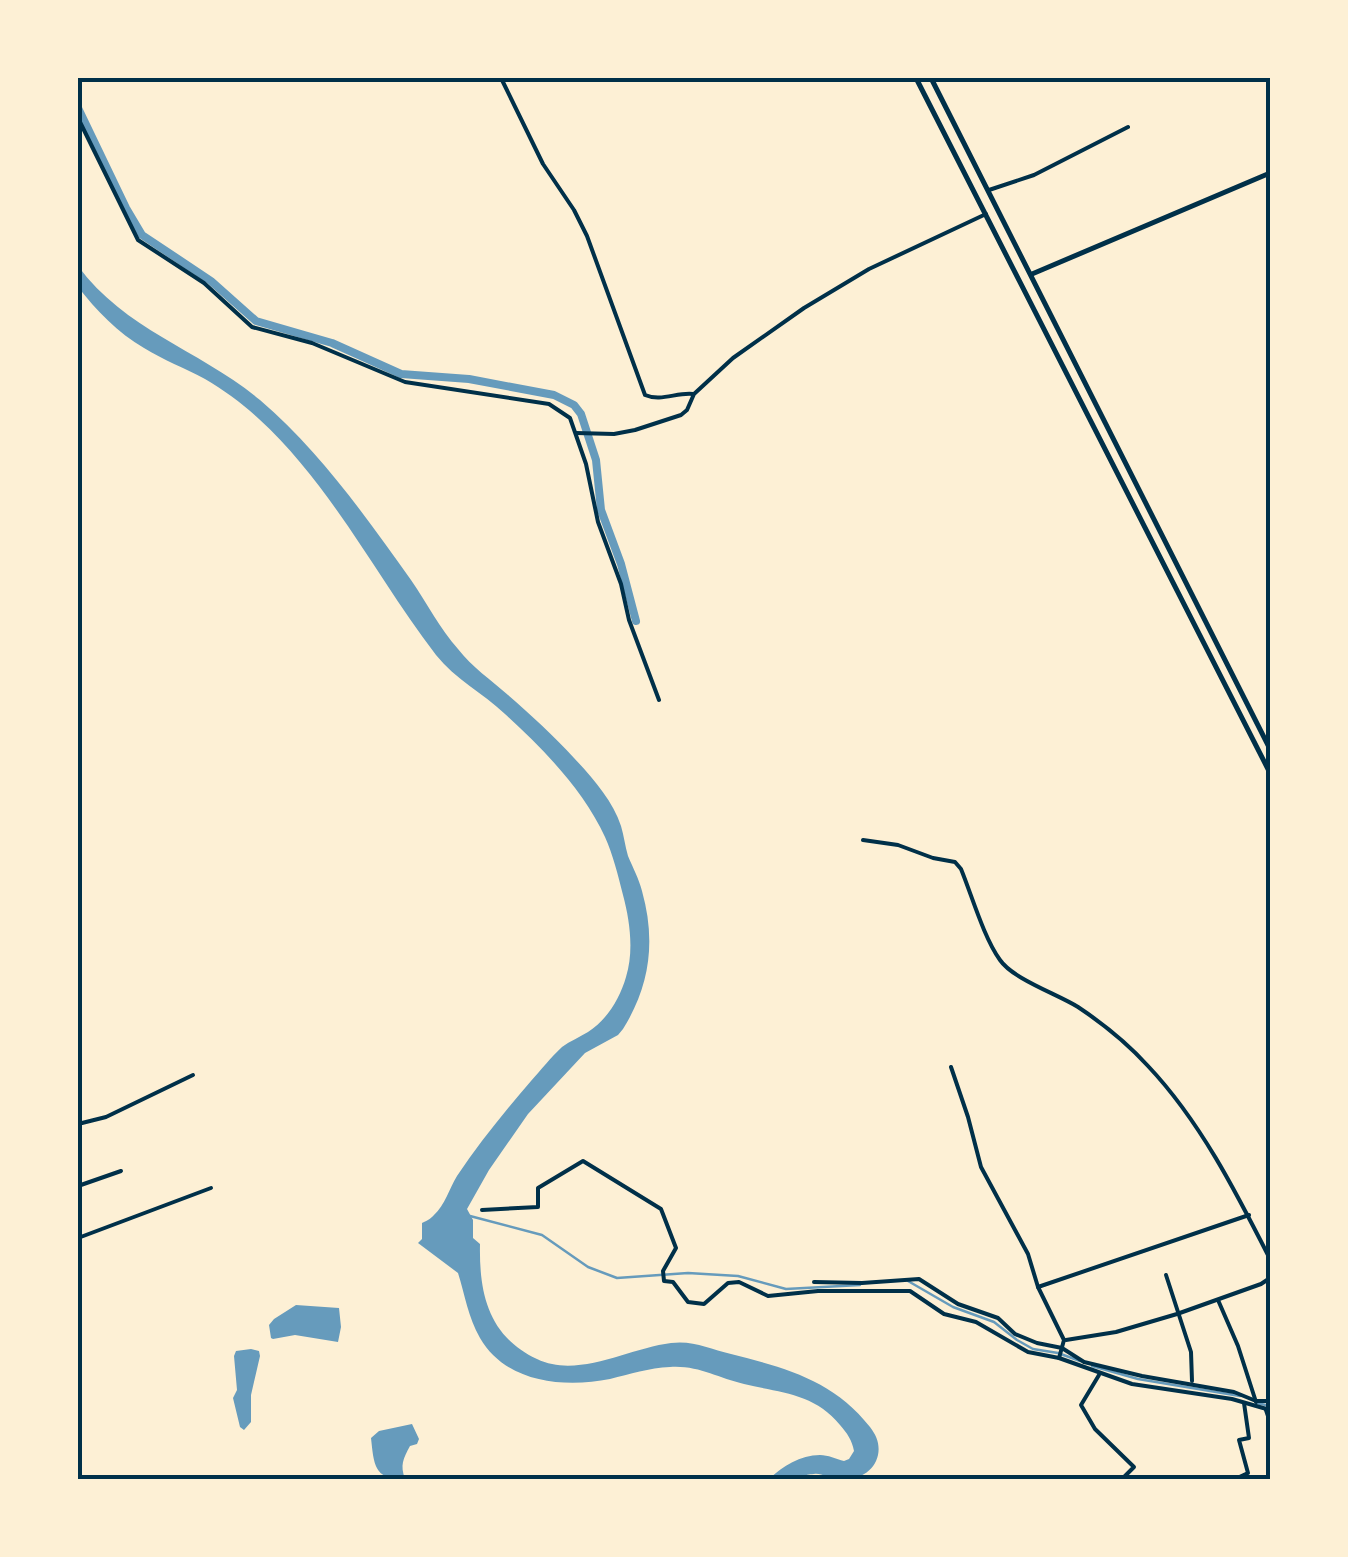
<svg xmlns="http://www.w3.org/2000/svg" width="1348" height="1557" font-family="'Source Serif 4',serif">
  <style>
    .water { fill: #669bbc }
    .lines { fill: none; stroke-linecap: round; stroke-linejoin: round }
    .stream { stroke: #669bbc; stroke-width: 2.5 }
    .canal { stroke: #669bbc; stroke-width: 8 }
    .minor { stroke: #003049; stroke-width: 4 }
    .secondary { stroke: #003049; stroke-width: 5 }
    .trunk { stroke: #003049; stroke-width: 5 }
    .neatline { fill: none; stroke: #003049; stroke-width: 4 }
  </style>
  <rect width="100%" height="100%" fill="#fdf0d5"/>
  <g class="water">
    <path d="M78,266C126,331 200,350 260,400C319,450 366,517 411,580C427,603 440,629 458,649C472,667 491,680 508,695C531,715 554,736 574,758C592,777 613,801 621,826C624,836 625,846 628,856C633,868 639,879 642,891C656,941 650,986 623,1029L618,1035L585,1053L528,1114L489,1170L467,1209L473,1220V1238L480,1244C479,1293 488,1336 537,1359C578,1379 629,1348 671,1343C693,1340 710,1349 731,1354C785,1368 833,1380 870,1427C877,1436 880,1445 878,1455C874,1474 853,1482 836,1480C828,1478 822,1473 814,1474C801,1475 811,1475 799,1479C791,1481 779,1480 769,1479C783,1466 800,1455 820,1455C828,1455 836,1459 844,1461L849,1459L854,1451C852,1440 847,1433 840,1425C814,1393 781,1393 744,1384C718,1378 698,1365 670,1367C649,1368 630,1374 610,1379C564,1388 506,1383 480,1338C468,1317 465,1295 458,1273L418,1243L422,1239V1223C428,1220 429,1220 434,1215C445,1205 449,1189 457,1176C479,1143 505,1111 531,1081C541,1070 551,1057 562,1047C570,1041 580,1037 588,1032C607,1020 620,998 626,977C634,951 630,921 623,895C618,875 613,855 605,837C583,789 543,749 505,714C483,693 455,679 436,655C377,578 332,486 259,419C243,404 224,390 205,379C185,368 163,360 144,348C118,333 96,310 78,287Z"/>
    <path d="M296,1305L339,1308L341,1327L338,1342L295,1335L273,1339L271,1338L269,1325L274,1319Z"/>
    <path d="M251,1349L259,1351L260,1356L251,1395V1422L244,1430L240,1427L233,1398L237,1390L234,1356L236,1351Z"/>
    <path d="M412,1424L419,1439L417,1444L410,1446C403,1459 400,1465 405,1479C374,1480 374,1465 371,1438L379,1431Z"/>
  </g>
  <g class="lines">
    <g class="stream">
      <path d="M470,1216L542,1235L588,1267L617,1278L688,1273L738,1276L786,1289L860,1285"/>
      <path d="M908,1281L953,1307L994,1322L1017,1340L1033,1349L1058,1353L1080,1361"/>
      <path d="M1092,1366L1138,1379L1240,1396"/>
      <path d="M1257,1403L1270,1406"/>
    </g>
    <path class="canal" d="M78,108L126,208L142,235L211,281L256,321L332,343L401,374L469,379L554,395L574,405L581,414L596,460L601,510L621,564L636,621"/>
    <g class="minor">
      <path d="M501,78L543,164L574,210L587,236L645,395C661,402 677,392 693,394"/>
      <path d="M78,118L138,240L204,283L252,327L312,343L405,382L549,404L570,418L586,464L598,522L621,584L629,620L659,700"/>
      <path d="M989,190L1034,175L1128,127"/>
      <path d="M576,433L614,434L635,430L681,415L687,410L694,394L733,358L804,308L869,269L986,214"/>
      <path d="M863,840L898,845L933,858L955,862L961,869C972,896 984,938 1000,960C1013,979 1057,994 1078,1007C1102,1023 1128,1044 1148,1066C1200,1121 1236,1192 1270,1259"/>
      <path d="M951,1067L968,1117L981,1167L1028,1254L1038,1287L1064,1340L1059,1358"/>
      <path d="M78,1124L106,1117L193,1075"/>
      <path d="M78,1186L121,1171"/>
      <path d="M482,1210L538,1207V1188L583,1161L661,1209L676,1248L663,1271L664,1281L673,1282L688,1302L704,1304L728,1283L739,1282L768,1296L818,1291H910L944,1314L976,1322L1028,1352L1059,1358L1132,1384L1232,1399L1270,1410"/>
      <path d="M78,1238L211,1188"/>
      <path d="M1166,1275L1191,1352L1192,1381"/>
      <path d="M814,1282L862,1283L919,1279L958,1304L998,1318L1015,1334L1037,1343L1062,1348L1084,1362L1142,1376L1234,1392L1256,1401H1270"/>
      <path d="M1038,1287L1249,1215"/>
      <path d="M1218,1300L1238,1346L1256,1402"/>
      <path d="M1066,1340L1116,1332L1177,1314L1261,1284L1270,1278"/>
      <path d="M1099,1375L1081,1405L1095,1429L1134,1467L1121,1480"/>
      <path d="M1266,1410L1270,1422"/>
      <path d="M1233,1480L1248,1473L1239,1440L1249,1438L1244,1403"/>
    </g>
    <path class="secondary" d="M1032,274L1270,173"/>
    <g class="trunk">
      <path d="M916,78L1270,773"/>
      <path d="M931,78L1270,749"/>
    </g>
  </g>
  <rect width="1348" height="1557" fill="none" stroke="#fdf0d5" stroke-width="160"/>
  <rect x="80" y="80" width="1188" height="1397" class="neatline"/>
</svg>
